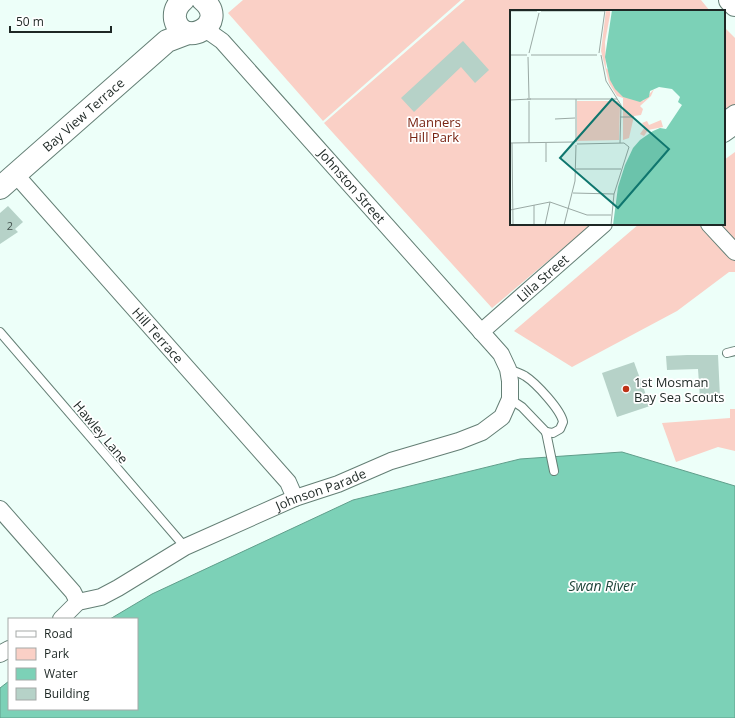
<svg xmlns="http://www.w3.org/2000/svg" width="735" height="718" font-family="'Open Sans',sans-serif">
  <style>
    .green { fill: #fad0c6 }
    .water { fill: #7cd1b7; stroke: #609e8b }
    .building { fill: #b6d2c8 }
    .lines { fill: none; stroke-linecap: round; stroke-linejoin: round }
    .lane-casing { stroke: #647f75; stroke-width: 10 }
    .street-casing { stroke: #647f75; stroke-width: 18 }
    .secondary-casing { stroke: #647f75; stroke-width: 24 }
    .lane { stroke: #fff; stroke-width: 8 }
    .street { stroke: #fff; stroke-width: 16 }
    .secondary { stroke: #fff; stroke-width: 22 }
    .poi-dot { fill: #be3317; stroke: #fff; stroke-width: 1.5 }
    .labels { text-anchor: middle; stroke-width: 3.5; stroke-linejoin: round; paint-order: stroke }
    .number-label { font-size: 11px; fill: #44524e }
    .street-label { font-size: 13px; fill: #1e2825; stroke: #fff }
    .park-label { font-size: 13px; fill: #782312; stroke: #fff }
    .poi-label { font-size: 13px; fill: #1e2825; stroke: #fff; text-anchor: start }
    .water-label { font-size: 14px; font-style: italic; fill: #1e4439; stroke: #fff }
    .inset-road { fill: none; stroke: #9aa9a4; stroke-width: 1 }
    .view { fill: #0f766e; fill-opacity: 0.15; stroke: #0f766e; stroke-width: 2 }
    .inset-edge { fill: none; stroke: #1e2825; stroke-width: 2 }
  </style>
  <rect width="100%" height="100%" fill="#edfff9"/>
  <g class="green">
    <path d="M243,0H461L323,121L228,13Z"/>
    <path d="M465,0H701L710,11H511V224H592L492,308L324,123Z"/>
    <path d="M724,27L735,38V108L724,117Z"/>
    <path d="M735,152V272H729L677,311L572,367L514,331L639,224H724V160Z"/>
    <path d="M730,409H735V451L718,447L676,462L662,423L730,418Z"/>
  </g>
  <path class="water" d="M622,452L735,486V718H0V688L9,681V709H137V619H110L152,594L353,500L520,459Z"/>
  <g class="building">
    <path d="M463,41L489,70L475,83L461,67L414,112L401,98Z"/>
    <path d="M8,206L23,222L15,229L18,232L0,244V213Z"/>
    <path d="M687,355H718L720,397L700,398L698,369L667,370L666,356Z"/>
    <path d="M634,362L650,406L617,417L602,373Z"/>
  </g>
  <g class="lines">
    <g class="lane-casing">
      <g id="lane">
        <path d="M0,332L185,547"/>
        <path d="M727,353L735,351"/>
        <path d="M508,369C514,371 520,373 525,376C536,383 561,410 563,422L560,429L553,433L546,432"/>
        <path d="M510,399L522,407L546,432"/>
        <path d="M546,432L554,471"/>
      </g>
    </g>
    <g class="street-casing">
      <g id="street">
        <path d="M724,121L735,113"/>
        <path d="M724,134L735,126"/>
        <path id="s1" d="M16,175L288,482L295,498"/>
        <path d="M709,224L735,252"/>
        <path id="s2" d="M481,332L604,224"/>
        <path d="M0,509L73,592L78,602"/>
        <path id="s3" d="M61,619L78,602L101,597L118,588L185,547L295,498L338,484L391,461L459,441L482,432L502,417L510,399V381L508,369L501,354L222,41L205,29"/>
        <path d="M0,654L9,649"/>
      </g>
    </g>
    <g class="secondary-casing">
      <g id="secondary">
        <path d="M183,0C177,5 174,11 175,19C182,50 231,24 203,0"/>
        <path d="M730,0L735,5"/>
        <path id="s4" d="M0,188L167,41L188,33"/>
      </g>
    </g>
    <use href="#lane" class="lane"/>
    <use href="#street" class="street"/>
    <use href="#secondary" class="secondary"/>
  </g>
  <circle class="poi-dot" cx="626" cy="389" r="4"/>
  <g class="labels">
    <g class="number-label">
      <text x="10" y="230">2</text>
    </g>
    <g class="street-label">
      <text dy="5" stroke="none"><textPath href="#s4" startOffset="111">Bay View Terrace</textPath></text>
      <text transform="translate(352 186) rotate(49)" y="5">Johnston Street</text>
      <text dy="5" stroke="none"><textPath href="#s2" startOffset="82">Lilla Street</textPath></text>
      <text dy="5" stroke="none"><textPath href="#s1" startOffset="214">Hill Terrace</textPath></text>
      <text transform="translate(101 432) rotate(50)" y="5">Hawley Lane</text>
      <text dy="5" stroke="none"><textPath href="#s3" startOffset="293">Johnson Parade</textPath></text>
    </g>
    <g class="park-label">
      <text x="434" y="127">Manners<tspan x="434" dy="15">Hill Park</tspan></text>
    </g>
    <g class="poi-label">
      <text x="634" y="387">1st Mosman<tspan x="634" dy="15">Bay Sea Scouts</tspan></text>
    </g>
    <g class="water-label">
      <text x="602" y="591">Swan River</text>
    </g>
  </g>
  <g transform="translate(510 10)">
    <rect width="215" height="215" fill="#edfff9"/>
    <path d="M96,0H100V5L95,32L96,58L133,91L144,79L141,86L130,96L133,99L131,105L124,106L119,128L113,130V88L107,86L99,73L91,41ZM67,91H108L110,95L109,130L67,131ZM151,110L153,117L138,120L134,126L130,124L135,117L132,113L137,111L139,115Z" fill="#fad0c6"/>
    <path d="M102,0H215V215H103L108,177L115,155L123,138L130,130L143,121L150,118L156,119L172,95L168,92L170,87L162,79L149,77L140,81L139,87L130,92L113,87L105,79L100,70L95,47Z" fill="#7cd1b7"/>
    <path class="inset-road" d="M0,1H27M31,1H95M19,43L29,3M89,43L95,0M0,45H17M21,45H87M91,45L96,71L111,95L110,133M18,47L19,88M21,89H107M66,89V132M0,90L21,89H17M110,107H124M45,109L65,108M0,133L63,132M2,133L3,215M19,133V91M36,133V152M67,134L114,133L119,137L104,184L101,215M66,159H111M63,183L104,184M24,195V215M0,200L40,192L77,205H101M35,215L40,192M54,215L65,171L66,135"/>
    <path class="view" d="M102,89L159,139L108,198L50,148Z"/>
    <rect width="215" height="215" class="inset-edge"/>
  </g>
  <rect x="8" y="618" width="130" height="92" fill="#ffffff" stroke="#a5a9a8"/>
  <rect x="16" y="631" width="20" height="6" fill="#ffffff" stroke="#a5a9a8"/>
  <text x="44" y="638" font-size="12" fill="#1e2825">Road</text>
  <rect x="16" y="648" width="20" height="12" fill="#fad0c6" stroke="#a5a9a8"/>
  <text x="44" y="658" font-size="12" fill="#1e2825">Park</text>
  <rect x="16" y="668" width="20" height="12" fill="#7cd1b7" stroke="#a5a9a8"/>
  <text x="44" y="678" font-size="12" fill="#1e2825">Water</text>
  <rect x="16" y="688" width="20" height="12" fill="#b6d2c8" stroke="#a5a9a8"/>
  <text x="44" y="698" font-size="12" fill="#1e2825">Building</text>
  <path d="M10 26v6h101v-6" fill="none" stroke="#1e2825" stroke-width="2"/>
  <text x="16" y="26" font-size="12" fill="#1e2825" stroke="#ffffff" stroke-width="3" paint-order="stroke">50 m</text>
</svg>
